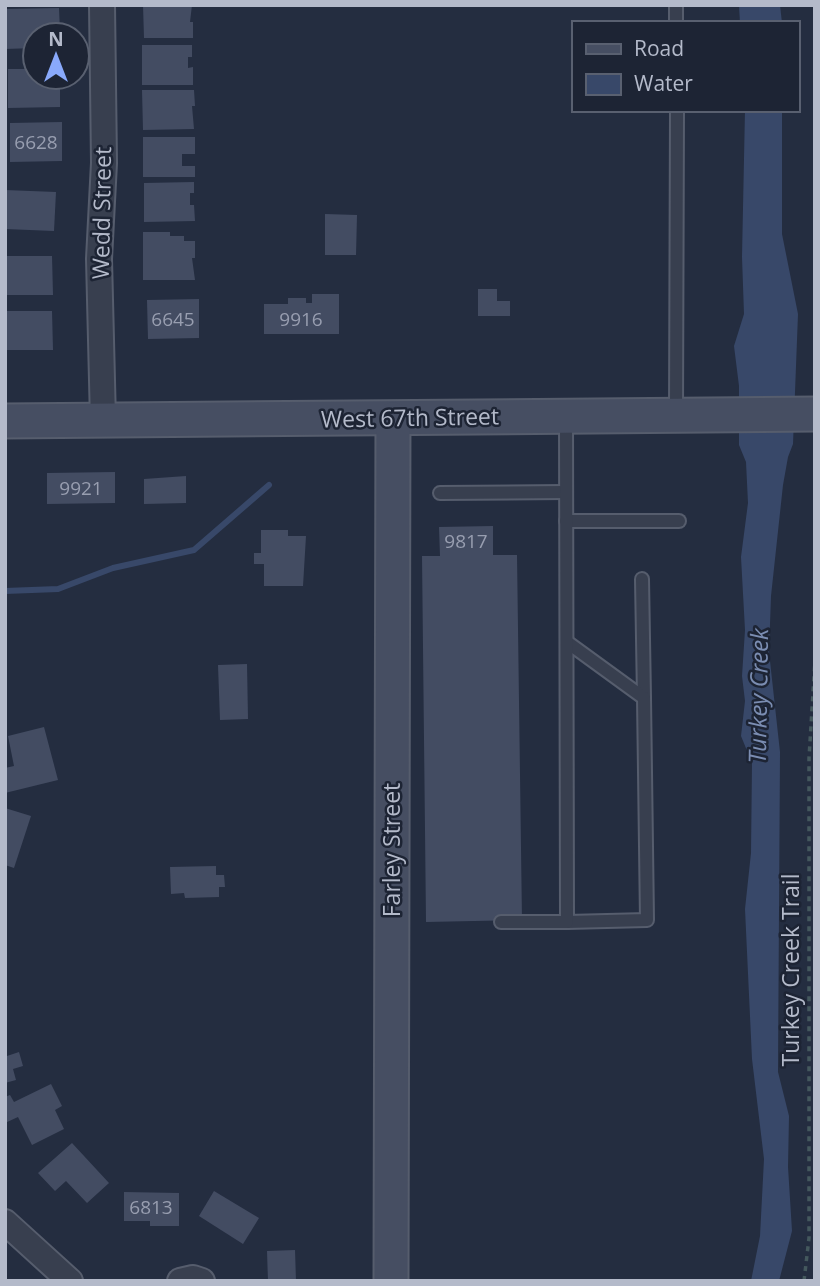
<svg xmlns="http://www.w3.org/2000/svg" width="820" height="1286" font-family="'Open Sans',sans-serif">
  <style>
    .water { fill: #384869 }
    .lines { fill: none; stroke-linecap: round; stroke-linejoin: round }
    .stream { stroke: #384869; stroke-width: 6 }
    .building { fill: #434c62 }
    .lane-casing { stroke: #565d6d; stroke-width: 16 }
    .street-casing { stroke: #565d6d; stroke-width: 28 }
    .secondary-casing { stroke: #565d6d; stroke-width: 37 }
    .path { stroke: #44585d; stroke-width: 3.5; stroke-dasharray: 5 5; stroke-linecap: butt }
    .lane { stroke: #383f4f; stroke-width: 12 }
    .street { stroke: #383f4f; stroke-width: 24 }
    .secondary { stroke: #464e62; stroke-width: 33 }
    .labels { text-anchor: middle; stroke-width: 5; stroke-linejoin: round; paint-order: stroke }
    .number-label { font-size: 19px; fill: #989eb0 }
    .street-label { font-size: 23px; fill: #b4baca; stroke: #1d2434 }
    .water-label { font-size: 24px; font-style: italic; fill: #7b8db2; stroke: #1d2434 }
  </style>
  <rect width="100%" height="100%" fill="#242d40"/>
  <g class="water">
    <path d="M739,5H780L782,23H740Z"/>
    <path d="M745,110H782V234L798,314L793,444L788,457L783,485L771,596L769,652L780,752L778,1072L789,1116L788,1167L792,1231L779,1281H751L760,1236L764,1159L752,1059L745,909L751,853L752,763L741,736L745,701L742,676L745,630L741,557L748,503L746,462L739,445V386L734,346L744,314L742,257Z"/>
  </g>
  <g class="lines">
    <path class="stream" d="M5,591L58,589L113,568L194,550L269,485"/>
  </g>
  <g class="building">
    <path d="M143,5H192L190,22H193V38H144Z"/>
    <path d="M59,8L60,31H57V35H35V48L5,49V9Z"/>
    <path d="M142,45H192V57H188V68L193,67V85H142Z"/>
    <path d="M8,69H35V77H60V107L8,108Z"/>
    <path d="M142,90H194L195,106H192L194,129L143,130Z"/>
    <path d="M62,122V161L10,162V123Z"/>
    <path d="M143,137H195V154H182V166H195V177H143Z"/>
    <path d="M194,182V193H190V205H194L195,221L144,222V183Z"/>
    <path d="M5,190L56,192L54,231L5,229Z"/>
    <path d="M325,214L357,215L356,255H325Z"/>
    <path d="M143,232H170V236H184V241H195V258H192L195,280H143Z"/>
    <path d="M5,256H52L53,295H5Z"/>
    <path d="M478,289H497V301H510V316H478Z"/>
    <path d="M312,294H339V334H264V304H288V298H306V303H312Z"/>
    <path d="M199,299V338L148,339L147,300Z"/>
    <path d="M5,311H52L53,350H5Z"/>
    <path d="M115,472V503L47,504V473Z"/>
    <path d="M186,476V503L144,504V479Z"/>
    <path d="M493,526V555H517L522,920L426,922L422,556H440L439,527Z"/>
    <path d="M261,530H288V536H306L303,586H264V564H254V553H261Z"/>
    <path d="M247,664L248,719L220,720L218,665Z"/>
    <path d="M44,727L58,780L5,793V768L14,766L8,736Z"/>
    <path d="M5,808L31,816L14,868L5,865Z"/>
    <path d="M216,866V875H224L225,887H219V897L185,898L184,893L171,894L170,867Z"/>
    <path d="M5,1051L7,1056L19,1052L23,1066L13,1069L16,1080L5,1083Z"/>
    <path d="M51,1084L62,1106L55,1110L64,1129L32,1145L18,1117L5,1123V1097L10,1095L14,1102Z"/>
    <path d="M72,1143L109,1183L87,1203L66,1181L55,1191L38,1173Z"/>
    <path d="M214,1191L259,1218L243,1244L199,1216Z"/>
    <path d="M124,1192L179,1193V1226H150V1221H124Z"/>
    <path d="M295,1250L296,1281H268L267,1251Z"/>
  </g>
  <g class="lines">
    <g class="lane-casing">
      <g id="lane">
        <path d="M676,5V23"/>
        <path d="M676,414L677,110"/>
        <path d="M440,493L566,492"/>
        <path d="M566,521H679"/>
        <path d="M642,579L644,698"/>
        <path d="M567,642L644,698L647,920L567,922"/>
        <path d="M501,922H567L566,416"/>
      </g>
    </g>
    <g class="street-casing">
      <g id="street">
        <path d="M102,5L104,163L99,259L103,421"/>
        <path d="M5,1222L70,1281"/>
        <path d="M180,1281L193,1278L202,1281"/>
      </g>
    </g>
    <g class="secondary-casing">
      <g id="secondary">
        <path d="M5,421L815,414"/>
        <path d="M391,1281L393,419"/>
      </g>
    </g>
    <path class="path" d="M804,1281L809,1238V758L815,660"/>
    <use href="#lane" class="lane"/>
    <use href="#street" class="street"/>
    <use href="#secondary" class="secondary"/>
  </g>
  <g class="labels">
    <g class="number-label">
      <text x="36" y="149">6628</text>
      <text x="173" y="326">6645</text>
      <text x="301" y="326">9916</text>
      <text x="81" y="495">9921</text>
      <text x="466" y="548">9817</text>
      <text x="151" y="1214">6813</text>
    </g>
    <g class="street-label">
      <text transform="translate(102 213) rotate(-89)" y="8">Wedd Street</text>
      <text transform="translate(410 418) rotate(-1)" y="8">West 67th Street</text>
      <text transform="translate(392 850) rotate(-90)" y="8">Farley Street</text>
      <text transform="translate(791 970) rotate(-90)" y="8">Turkey Creek Trail</text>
    </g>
    <g class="water-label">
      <text transform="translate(759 696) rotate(-89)" y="8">Turkey Creek</text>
    </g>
  </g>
  <rect width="820" height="1286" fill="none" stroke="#b4baca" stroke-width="14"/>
  <rect x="572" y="21" width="228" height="91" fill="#1d2434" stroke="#596070" stroke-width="2"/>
  <rect x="586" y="44" width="35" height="10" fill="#464e62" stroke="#596070" stroke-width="2"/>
  <text x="634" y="56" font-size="21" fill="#b4baca">Road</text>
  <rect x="586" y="74" width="35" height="21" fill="#384869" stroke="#596070" stroke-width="2"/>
  <text x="634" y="91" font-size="21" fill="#b4baca">Water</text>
  <g transform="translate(56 56)"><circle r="33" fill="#1d2434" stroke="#596070" stroke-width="2"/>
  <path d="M0-5L12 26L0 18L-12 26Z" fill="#89a9fb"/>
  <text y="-10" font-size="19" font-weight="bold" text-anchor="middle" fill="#b4baca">N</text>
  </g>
</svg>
